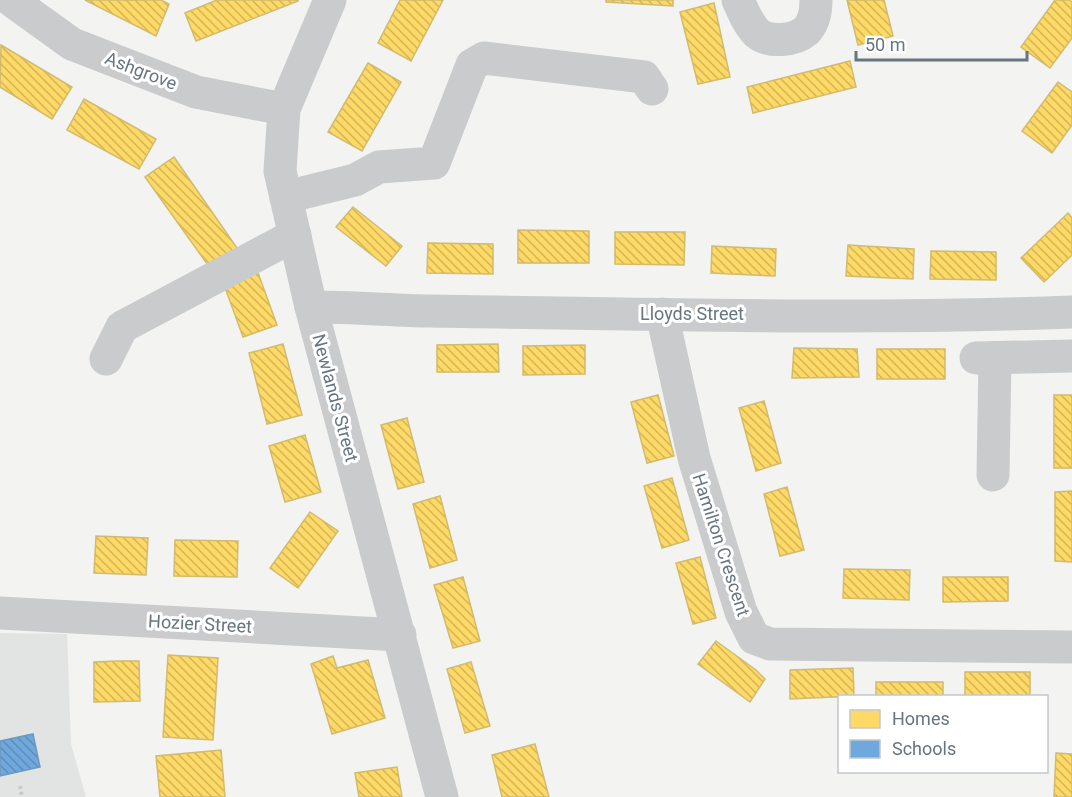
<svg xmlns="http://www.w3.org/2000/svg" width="1072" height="797" font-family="Roboto,sans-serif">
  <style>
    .built { fill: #e2e3e3 }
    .homes { fill: url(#homes-back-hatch); stroke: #d1bb6e; stroke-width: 1.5 }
    .schools { fill: url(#schools-back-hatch); stroke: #6c99c0; stroke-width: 1.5 }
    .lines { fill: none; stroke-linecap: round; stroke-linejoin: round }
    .path { stroke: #c8c8c8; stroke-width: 4; stroke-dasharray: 3 3; stroke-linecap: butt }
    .minor { stroke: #c9cbcc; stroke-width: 33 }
    .labels { text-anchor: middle; stroke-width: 6; stroke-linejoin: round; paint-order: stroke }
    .street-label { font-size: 18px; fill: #667580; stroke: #fff }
  </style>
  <defs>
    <pattern id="homes-back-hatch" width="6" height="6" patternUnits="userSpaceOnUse" patternTransform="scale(1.5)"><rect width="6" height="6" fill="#ffd966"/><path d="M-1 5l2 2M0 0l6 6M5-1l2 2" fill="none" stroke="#d2b559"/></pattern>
    <pattern id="schools-back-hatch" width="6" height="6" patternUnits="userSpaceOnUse" patternTransform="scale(1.5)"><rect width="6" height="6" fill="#6fa8dc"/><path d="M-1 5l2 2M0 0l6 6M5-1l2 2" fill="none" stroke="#5f8db8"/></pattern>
  </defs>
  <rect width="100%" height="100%" fill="#f3f3f2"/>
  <path class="built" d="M0,633L67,634L71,744L86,797H0Z"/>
  <g class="homes">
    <path d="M85,0H161L169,4L156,36Z"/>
    <path d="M217,0H298V1L196,41L185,13Z"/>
    <path d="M400,0H443L411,61L378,43Z"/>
    <path d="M606,0H673V6L606,2Z"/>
    <path d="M847,0H884L893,36L858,45Z"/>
    <path d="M1055,0H1069L1072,2V38L1050,68L1021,47Z"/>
    <path d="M714,3L730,77L698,84L680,12Z"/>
    <path d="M1,45L72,87L52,119L0,87Z"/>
    <path d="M850,61L856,87L753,113L747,87Z"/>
    <path d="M368,63L401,82L362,151L328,132Z"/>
    <path d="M1058,82L1072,92V125L1052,153L1022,131Z"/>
    <path d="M84,99L156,139L139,169L67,130Z"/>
    <path d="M174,157L237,248L210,268L145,177Z"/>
    <path d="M353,207L402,246L386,266L336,227Z"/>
    <path d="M1068,213L1072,218V255L1044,282L1021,258Z"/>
    <path d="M518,230L589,231V263H518Z"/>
    <path d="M615,232H685L684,265L615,264Z"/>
    <path d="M428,243L493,244V274L427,273Z"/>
    <path d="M848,245L914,249L913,279L846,276Z"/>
    <path d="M712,246L776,249L775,276L711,273Z"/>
    <path d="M931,251L996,252V280L930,279Z"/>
    <path d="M257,270L277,325L243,337L223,282Z"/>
    <path d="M283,344L302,415L267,424L249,353Z"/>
    <path d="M498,344L499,372H437V345Z"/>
    <path d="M585,345V374L523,375V346Z"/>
    <path d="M794,348L857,349L859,377L792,378Z"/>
    <rect x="877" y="349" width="68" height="30"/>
    <path d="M658,395L674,456L647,463L631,402Z"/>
    <rect x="1054" y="395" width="18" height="73"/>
    <path d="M764,401L781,463L756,471L739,408Z"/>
    <path d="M407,418L424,482L398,489L381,425Z"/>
    <path d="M305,435L321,492L285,502L269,446Z"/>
    <path d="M672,478L689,540L662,548L644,486Z"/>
    <path d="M787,487L804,550L780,556L764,494Z"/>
    <path d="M1072,491V562L1055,561V492Z"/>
    <path d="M440,496L457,560L430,568L413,504Z"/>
    <path d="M310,512L338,531L298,588L270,568Z"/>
    <path d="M96,536L148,538L146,575L94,573Z"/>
    <path d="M175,540L238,541L237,577L174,576Z"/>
    <path d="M700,557L716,618L693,624L676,563Z"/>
    <path d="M844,569L910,570L909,600L843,598Z"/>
    <path d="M463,577L480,641L453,648L434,585Z"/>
    <path d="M943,577H1008V601L943,602Z"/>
    <path d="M716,641L756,670L765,679L750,702L698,664Z"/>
    <path d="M168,655L218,658L213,740L163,737Z"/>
    <path d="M333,656L337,668L368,660L385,718L332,734L311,664Z"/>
    <path d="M118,661H139L140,701L94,702V662Z"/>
    <path d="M471,662L490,726L465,733L447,669Z"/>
    <path d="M853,668L854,696L790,699V670Z"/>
    <rect x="965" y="672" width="65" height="24"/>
    <rect x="876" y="682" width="67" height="14"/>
    <path d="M535,744L549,797H502L492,755Z"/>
    <path d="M221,750L225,797H160L156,756Z"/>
    <path d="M1056,753L1072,754V797H1054Z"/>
    <path d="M397,767L402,797H359L355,773Z"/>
  </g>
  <path class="schools" d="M33,734L40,767L0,776V741Z"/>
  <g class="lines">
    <path class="path" d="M20,786L22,797"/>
    <g class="minor">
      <path d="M11,0L72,44L196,92L284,109"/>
      <path d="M330,0L284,109L280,171L311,307L442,797"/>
      <path d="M738,0C743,11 748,24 757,33C769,43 794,41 806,31C814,23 816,10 816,0"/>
      <path d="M286,197L355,180L379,167L434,163L472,65L484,58L644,77L652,89"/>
      <path d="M311,307C350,307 390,310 429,311C643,314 858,320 1072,312"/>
      <path d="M662,314L694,458L741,612L754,638L770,644L1072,647"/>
      <path d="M976,358L1072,356"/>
      <path d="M106,359L122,327L295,235"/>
      <path d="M993,475L995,358"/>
      <path d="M0,613L400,635"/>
    </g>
  </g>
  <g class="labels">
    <g class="street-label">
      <text transform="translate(141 71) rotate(21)" y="6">Ashgrove</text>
      <text x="692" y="320">Lloyds Street</text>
      <text transform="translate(335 398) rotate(75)" y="6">Newlands Street</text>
      <text transform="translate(721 545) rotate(72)" y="6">Hamilton Crescent</text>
      <text transform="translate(200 624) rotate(3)" y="6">Hozier Street</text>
    </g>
  </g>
  <rect x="838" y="695" width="210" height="78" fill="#ffffff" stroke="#c2c8cc" stroke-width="1.5"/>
  <rect x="850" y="710" width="30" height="18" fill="#ffd966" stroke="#c2c8cc" stroke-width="1.5"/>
  <text x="892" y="725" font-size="18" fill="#667580">Homes</text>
  <rect x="850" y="740" width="30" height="18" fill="#6fa8dc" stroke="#c2c8cc" stroke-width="1.5"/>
  <text x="892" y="755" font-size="18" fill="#667580">Schools</text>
  <path d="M856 51v9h171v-9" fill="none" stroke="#667580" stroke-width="3"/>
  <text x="865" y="51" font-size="18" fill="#667580" stroke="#ffffff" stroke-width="4.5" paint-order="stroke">50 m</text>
</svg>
